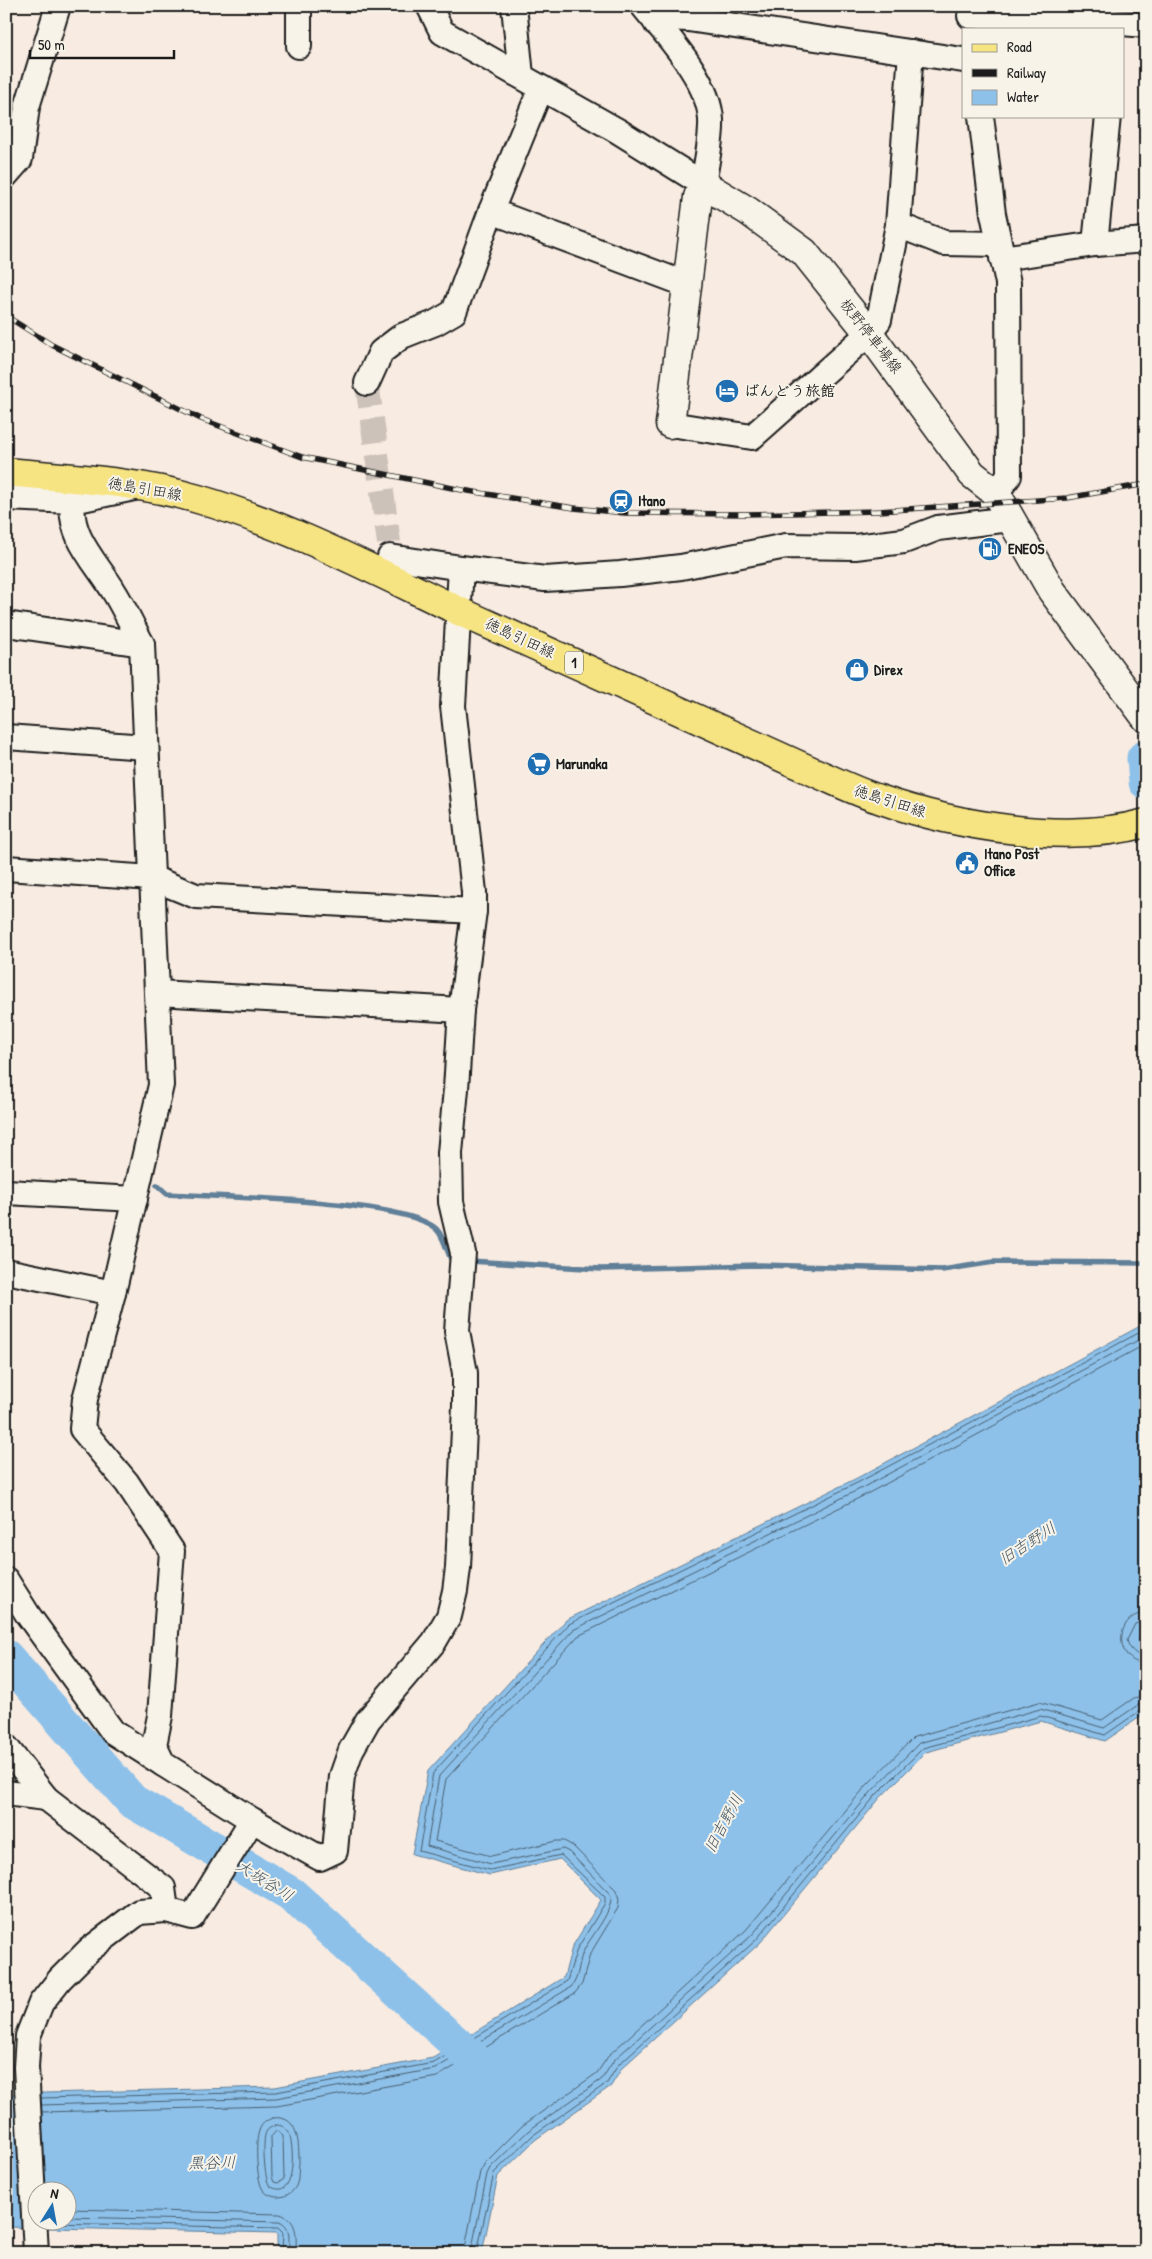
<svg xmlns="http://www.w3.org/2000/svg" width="1152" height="2259" font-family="'Patrick Hand','Klee One',sans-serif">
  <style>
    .water { fill: #8dc1ea; stroke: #607f98; fill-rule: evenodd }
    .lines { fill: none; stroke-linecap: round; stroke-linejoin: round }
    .shore { stroke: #495e6e; stroke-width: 1 }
    .stream { stroke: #607f98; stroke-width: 5.5 }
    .river { stroke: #8dc1ea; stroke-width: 35 }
    .street-tunnel { stroke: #ccc2ba; stroke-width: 24; stroke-dasharray: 24 12; stroke-linecap: butt }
    .street-casing { stroke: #1c1c1c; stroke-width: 28 }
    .secondary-casing { stroke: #1c1c1c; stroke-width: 31 }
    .primary-casing { stroke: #1c1c1c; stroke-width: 31 }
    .street { stroke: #f7f3e8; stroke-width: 24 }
    .secondary { stroke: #f7f3e8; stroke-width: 28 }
    .primary { stroke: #f6e381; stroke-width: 28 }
    .rail-casing { stroke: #1c1c1c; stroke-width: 5.5 }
    .rail { stroke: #f7f3e8; stroke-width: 4; stroke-dasharray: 11; stroke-linecap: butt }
    .labels { text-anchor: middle; stroke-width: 4; stroke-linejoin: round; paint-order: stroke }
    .shield { fill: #f7f3e8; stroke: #5e5c59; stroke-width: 1 }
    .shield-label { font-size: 14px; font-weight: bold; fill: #1c1c1c }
    .street-label { font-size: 15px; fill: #1c1c1c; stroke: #f7f3e8 }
    .poi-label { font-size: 15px; font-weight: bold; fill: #1c1c1c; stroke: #f7f3e8; text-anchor: start }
    .water-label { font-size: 16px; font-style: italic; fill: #445664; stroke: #f7f3e8 }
  </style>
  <rect width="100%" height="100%" fill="#f8ebe1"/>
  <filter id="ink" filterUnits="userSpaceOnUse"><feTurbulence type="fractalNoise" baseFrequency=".02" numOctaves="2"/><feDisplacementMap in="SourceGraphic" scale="10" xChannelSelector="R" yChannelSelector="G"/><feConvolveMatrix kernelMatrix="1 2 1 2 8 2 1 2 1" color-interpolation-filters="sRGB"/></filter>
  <g filter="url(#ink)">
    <path class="water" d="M1146,1323V1629L1138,1640L1146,1648V1713L1105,1741L1041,1721L926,1752L880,1798L760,1943L622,2068L611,2086L535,2140L498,2176L482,2253H277V2233L6,2227V2094L275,2087L433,2058L564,1977L572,1947L601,1900L560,1859L490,1875L412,1854L428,1771L566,1620L857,1478ZM38,2192H68V2222H38Z"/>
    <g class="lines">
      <g class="shore">
        <path d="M1146,1613C1114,1614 1113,1663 1146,1664"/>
        <path d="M1146,1620L1135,1624L1127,1640C1129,1649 1136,1656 1146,1657"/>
        <path d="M41,2098L276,2092L434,2063L567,1981L577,1949L605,1903V1897L561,1855L490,1870L419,1851L433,1773L569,1624L859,1482L1146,1329"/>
        <path d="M41,2105L276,2098L435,2069L571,1987C580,1977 578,1961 584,1950C591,1936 616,1908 610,1894L569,1852L563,1849L491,1864L427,1846L439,1776L573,1630L862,1488L1146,1336"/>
        <path d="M42,2112L277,2106L437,2077L575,1993L582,1984L590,1954L618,1908L619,1899L616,1890L573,1846L564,1841H556L491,1856L435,1841L446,1779L578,1636L865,1495L1146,1344"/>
        <path d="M273,2118C299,2114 299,2144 299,2163C298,2170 299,2179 296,2186C290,2198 273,2201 264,2191C256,2183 255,2141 259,2131C261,2124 266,2120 273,2118Z"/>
        <path d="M276,2125C281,2125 286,2127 289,2133C294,2145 297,2203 270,2186C264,2180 262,2140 266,2132C268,2128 272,2127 276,2125Z"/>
        <path d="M277,2131L283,2136L284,2179L278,2183L274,2182L272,2177L271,2137Z"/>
        <path d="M68,2209L280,2214C299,2220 296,2237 296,2253"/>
        <path d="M68,2217L279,2222C292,2227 289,2241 288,2253"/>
        <path d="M48,2223L278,2228L283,2233L282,2253"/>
        <path d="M464,2253L480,2172L485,2163L522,2126L597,2073L609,2055L746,1930L866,1786L914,1737L1039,1702L1102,1720L1134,1698L1146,1695"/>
        <path d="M471,2253L487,2174L490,2168L528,2131L602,2079L614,2060L752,1935L872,1791L919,1743L1040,1709L1104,1728L1138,1705L1146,1703"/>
        <path d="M477,2253L494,2173L532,2136L607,2083L618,2065L756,1940L876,1795L923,1748L1041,1716L1105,1735L1141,1710L1146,1709"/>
      </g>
      <g class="stream">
        <path d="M157,1185L167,1194C213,1197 413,1199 438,1231C444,1238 447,1251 451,1259L457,1260"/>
        <path d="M469,1261L601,1269L760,1265L942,1270L994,1262L1146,1263"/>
      </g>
      <g class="river">
        <path d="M1144,758L1146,782"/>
        <path d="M6,1657L132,1801L291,1894L492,2076"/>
      </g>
      <path class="street-tunnel" d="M367,383L389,543"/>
      <g class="street-casing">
        <g id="street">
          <path d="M299,6V46"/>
          <path d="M429,6L442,32L618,131L703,184C706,165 712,139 711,120C709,80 667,36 643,6"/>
          <path d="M514,6L521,76"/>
          <path d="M970,16L1036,20H1085L1146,25"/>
          <path d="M656,23L663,18L688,19L963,60"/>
          <path d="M981,116L993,214L1008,283L1009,476L996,493"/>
          <path d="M6,175L20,159L27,107L58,6"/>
          <path d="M491,211L688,285"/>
          <path d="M898,225L944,243L999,244"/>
          <path d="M1095,244L1108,116"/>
          <path d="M1002,258L1095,244L1146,240"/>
          <path d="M367,383L381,352L402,336L435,323L454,312L491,211L541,88"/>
          <path d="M670,424L752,437L869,333L879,320L898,225L911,52"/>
          <path d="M134,488L73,501C68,536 96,562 113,590C124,607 132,626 142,644L161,1085L113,1293L85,1399L82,1429L127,1483L172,1551L160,1716L154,1745L163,1764L252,1820L320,1858L335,1851L342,1776L351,1750L368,1720L434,1642L449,1616L455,1591L458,1568L465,1405V1373L457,1331L463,1253L451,1202L450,1153L456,1089L461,1010L474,911V892L453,706L461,568L390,557"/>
          <path d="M6,498L73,501"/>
          <path d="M461,568L545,579L620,574L681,567L786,546L855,547L904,541L938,528L1010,519"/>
          <path d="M6,624L142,644"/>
          <path d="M6,737L146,747"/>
          <path d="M6,868L152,878L196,896L474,911"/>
          <path d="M157,993L461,1010"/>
          <path d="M6,1192L135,1199"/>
          <path d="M6,1271L113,1293"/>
          <path d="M6,1580L28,1615L113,1732L163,1764"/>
          <path d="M6,1747L46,1798L163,1888L166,1910"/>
          <path d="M6,1793L46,1798"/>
          <path d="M36,2253L26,2067L28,2036L41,2003L60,1979L89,1950L139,1912L166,1910L192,1917L252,1820"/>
        </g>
      </g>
      <g class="secondary-casing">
        <path id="secondary" d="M670,424L698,197L703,184L748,211L804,252L871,336L972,474L996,493L1052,591L1146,718"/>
      </g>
      <g class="primary-casing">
        <path id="primary" d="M6,472C70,478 137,481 198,499C290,526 375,571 461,612C581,667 702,721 823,776C841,784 860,793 879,799C956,826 1066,845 1146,823"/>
      </g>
      <use href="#street" class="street"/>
      <use href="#secondary" class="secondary"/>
      <use href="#primary" class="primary"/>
      <g class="rail-casing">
        <path id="rail" d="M6,316L52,345L201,419L302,457L462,490L574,508L625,513L745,514L879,511L1067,498L1146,484"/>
      </g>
      <use href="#rail" class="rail"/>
    </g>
  </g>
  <defs>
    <g id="hotel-disc" transform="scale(1.25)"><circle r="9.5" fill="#1f6fb2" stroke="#f7f3e8"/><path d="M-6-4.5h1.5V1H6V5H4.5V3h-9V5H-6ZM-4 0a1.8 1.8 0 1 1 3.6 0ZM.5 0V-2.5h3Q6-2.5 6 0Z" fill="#fff"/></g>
    <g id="station-disc" transform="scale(1.25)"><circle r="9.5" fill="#1f6fb2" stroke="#f7f3e8"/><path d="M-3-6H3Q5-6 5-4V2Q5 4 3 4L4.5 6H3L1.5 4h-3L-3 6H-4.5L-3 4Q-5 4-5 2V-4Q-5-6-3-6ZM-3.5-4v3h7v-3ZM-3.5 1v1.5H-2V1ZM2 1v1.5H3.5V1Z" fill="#fff"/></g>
    <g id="fuel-disc" transform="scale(1.25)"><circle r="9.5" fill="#1f6fb2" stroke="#f7f3e8"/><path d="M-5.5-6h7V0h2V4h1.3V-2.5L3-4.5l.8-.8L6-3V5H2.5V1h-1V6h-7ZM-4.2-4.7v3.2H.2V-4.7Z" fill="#fff"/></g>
    <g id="shop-disc" transform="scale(1.25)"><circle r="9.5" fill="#1f6fb2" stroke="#f7f3e8"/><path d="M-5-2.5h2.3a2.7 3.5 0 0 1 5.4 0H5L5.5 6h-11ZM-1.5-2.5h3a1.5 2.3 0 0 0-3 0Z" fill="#fff"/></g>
    <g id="supermarket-disc" transform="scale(1.25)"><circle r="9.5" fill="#1f6fb2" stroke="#f7f3e8"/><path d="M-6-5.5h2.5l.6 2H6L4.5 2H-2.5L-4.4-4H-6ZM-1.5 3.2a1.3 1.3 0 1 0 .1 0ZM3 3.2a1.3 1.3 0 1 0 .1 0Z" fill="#fff"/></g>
    <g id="civic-disc" transform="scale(1.25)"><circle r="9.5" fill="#1f6fb2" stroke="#f7f3e8"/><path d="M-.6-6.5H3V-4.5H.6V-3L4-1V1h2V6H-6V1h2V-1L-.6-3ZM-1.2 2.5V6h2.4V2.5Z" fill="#fff"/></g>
  </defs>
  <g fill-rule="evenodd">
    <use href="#hotel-disc" x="727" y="391"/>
    <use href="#station-disc" x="621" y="501"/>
    <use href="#fuel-disc" x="990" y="549"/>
    <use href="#shop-disc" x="857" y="670"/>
    <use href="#supermarket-disc" x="539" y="764"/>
    <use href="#civic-disc" x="967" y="863"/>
  </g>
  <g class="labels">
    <rect class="shield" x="565" y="651.5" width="18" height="23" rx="4"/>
    <g class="shield-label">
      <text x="574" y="668">1</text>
    </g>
    <g class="street-label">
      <text transform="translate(871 336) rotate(52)" y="5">板野停車場線</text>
      <text transform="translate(145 489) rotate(10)" y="5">徳島引田線</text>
      <text transform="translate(520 638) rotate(25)" y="5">徳島引田線</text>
      <text transform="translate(890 801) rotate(18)" y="5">徳島引田線</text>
    </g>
    <g class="poi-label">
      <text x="744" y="396">ばんどう旅館</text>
      <text x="638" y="506">Itano</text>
      <text x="1008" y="554">ENEOS</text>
      <text x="874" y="675">Direx</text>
      <text x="556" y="769">Marunaka</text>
      <text x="984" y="859">Itano Post<tspan x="984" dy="17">Office</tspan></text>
    </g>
    <g class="water-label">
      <text transform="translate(1027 1543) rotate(-33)" y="6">旧吉野川</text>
      <text transform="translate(723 1823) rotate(-62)" y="6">旧吉野川</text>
      <text transform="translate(265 1880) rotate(32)" y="6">大坂谷川</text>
      <text transform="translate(212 2162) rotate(-1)" y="6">黒谷川</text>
    </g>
  </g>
  <rect width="1152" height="2259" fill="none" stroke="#f7f3e8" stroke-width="25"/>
  <rect x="12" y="12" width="1127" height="2234" fill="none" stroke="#1c1c1c" stroke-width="2" filter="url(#ink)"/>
  <rect x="962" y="28" width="162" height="90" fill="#f7f3e8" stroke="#9f9d96"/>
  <rect x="972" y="44" width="25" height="8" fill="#f6e381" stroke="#9f9d96"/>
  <text x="1007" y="52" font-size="15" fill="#1c1c1c">Road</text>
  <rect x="972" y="69" width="25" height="8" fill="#1c1c1c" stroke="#9f9d96"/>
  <text x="1007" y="78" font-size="15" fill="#1c1c1c">Railway</text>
  <rect x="972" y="90" width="25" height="15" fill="#8dc1ea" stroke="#9f9d96"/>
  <text x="1007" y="102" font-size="15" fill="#1c1c1c">Water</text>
  <g transform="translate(52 2206) rotate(11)"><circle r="24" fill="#f7f3e8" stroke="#9f9d96"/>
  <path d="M0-4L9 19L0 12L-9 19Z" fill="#1f6fb2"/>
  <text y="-8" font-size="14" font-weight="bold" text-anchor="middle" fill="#1c1c1c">N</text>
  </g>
  <path d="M30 50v8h144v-8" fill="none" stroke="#1c1c1c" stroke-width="2.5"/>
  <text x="38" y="50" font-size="15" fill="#1c1c1c" stroke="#f7f3e8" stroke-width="4" paint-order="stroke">50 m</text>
</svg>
